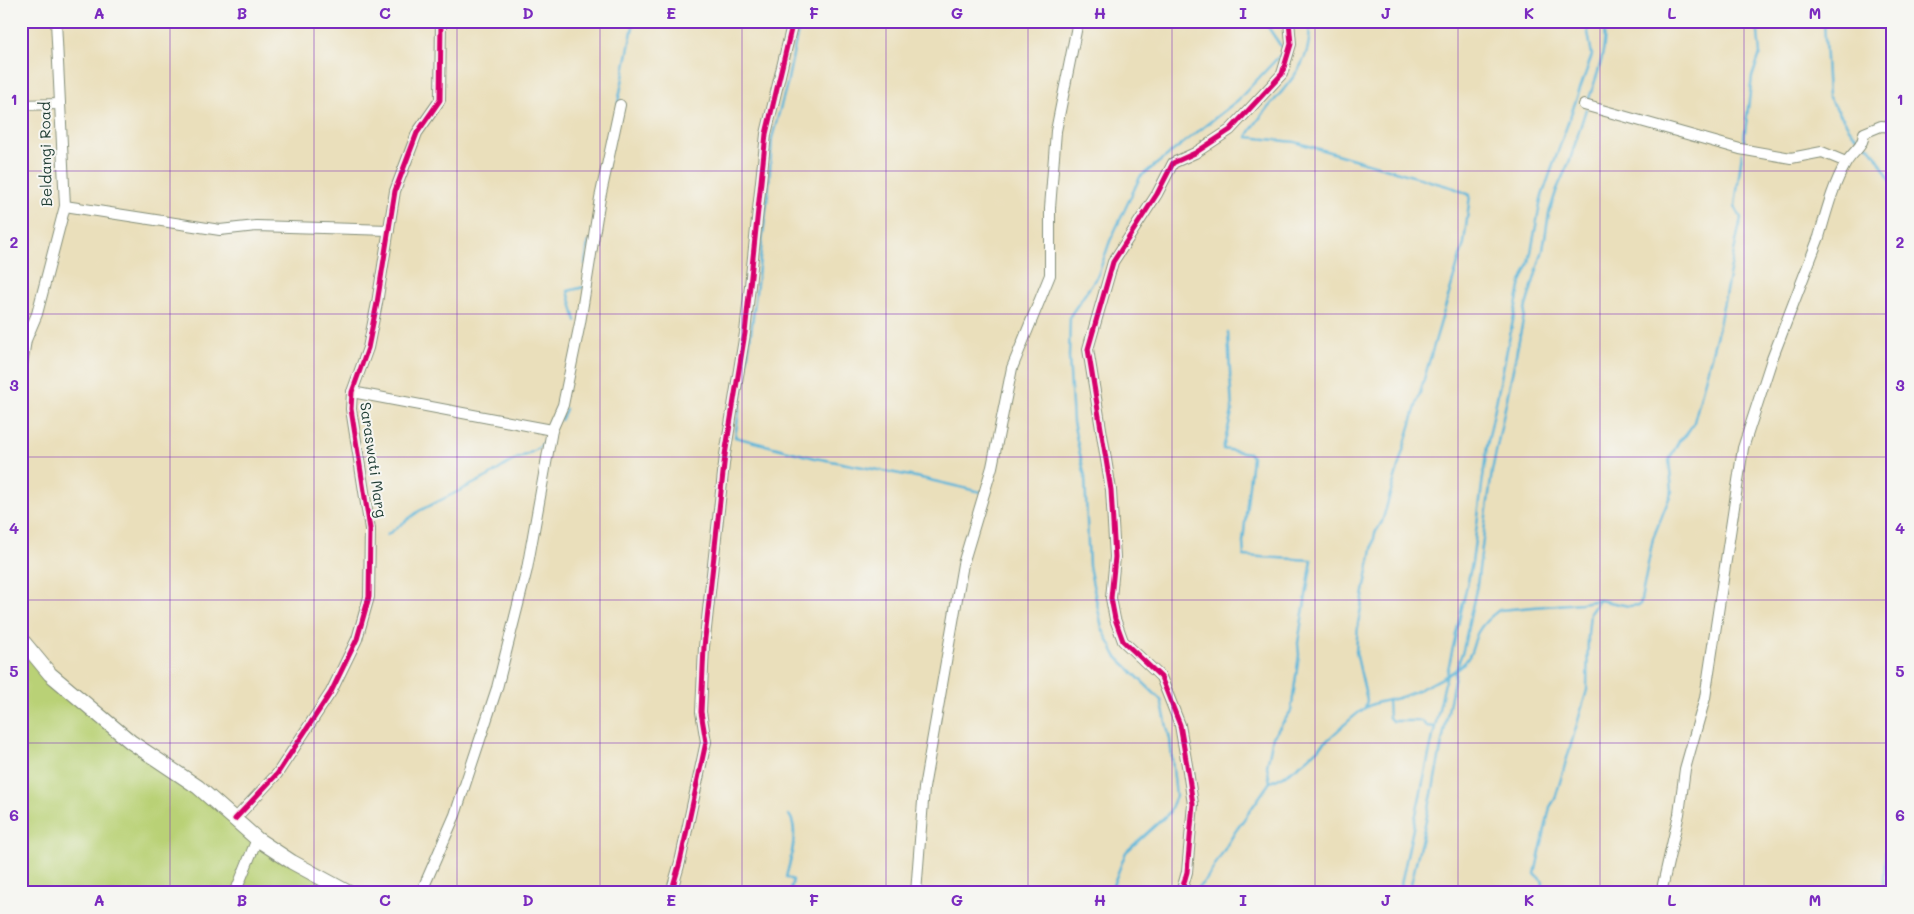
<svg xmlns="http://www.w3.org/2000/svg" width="1914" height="914" font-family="Mali,sans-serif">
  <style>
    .green { fill: #b9d176; stroke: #6c8755 }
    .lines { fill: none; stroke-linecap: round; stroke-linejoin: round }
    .stream { stroke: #5cb5d9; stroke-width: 2.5 }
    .street-casing { stroke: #848e78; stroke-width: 12 }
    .secondary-casing { stroke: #848e78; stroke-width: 16 }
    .street { stroke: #fff; stroke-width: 10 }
    .secondary { stroke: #fff; stroke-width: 14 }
    .cycleway-casing { stroke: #f6f6f2; stroke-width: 8 }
    .cycleway { stroke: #d6006c; stroke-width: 5 }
    .grid { fill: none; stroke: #7b2cbf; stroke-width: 1; stroke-opacity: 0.55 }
    .labels { text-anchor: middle; stroke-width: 4; stroke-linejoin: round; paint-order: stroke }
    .street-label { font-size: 15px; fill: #1f3d34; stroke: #f6f6f2 }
    .neatline { fill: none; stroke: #7b2cbf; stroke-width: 2 }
    .grid-label { font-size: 16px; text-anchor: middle; font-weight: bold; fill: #7b2cbf }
  </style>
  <rect width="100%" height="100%" fill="#f6f6f2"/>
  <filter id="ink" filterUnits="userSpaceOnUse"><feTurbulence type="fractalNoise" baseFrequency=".02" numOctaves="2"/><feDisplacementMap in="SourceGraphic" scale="10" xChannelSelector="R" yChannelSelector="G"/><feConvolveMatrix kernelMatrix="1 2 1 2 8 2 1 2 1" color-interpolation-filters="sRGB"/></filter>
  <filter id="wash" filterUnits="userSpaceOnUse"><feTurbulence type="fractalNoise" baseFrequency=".0096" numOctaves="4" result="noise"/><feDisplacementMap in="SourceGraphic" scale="20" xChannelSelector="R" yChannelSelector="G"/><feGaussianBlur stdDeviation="1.12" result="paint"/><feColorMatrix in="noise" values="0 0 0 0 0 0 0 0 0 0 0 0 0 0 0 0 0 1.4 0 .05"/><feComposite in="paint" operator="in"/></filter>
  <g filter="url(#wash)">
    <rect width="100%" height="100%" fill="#eadfbb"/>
    <path class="green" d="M21,640L36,660L336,893H21Z"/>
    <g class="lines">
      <g class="stream">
        <path d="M800,21L787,84L772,138L769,185L750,341L735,437L815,458L921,478L981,492"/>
        <path d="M1308,21C1319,69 1267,99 1247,137L1295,142L1454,188L1470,195L1464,243L1382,522L1375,533L1358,624L1356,652L1367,700L1365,708"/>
        <path d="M1824,21L1828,96L1852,132L1860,140"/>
        <path d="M618,103L634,21"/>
        <path d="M1587,104C1596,78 1609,48 1603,21"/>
        <path d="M1864,143L1873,151L1893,184"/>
        <path d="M1743,147L1752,77L1760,54L1757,21"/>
        <path d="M585,264L588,242"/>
        <path d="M576,321L568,291L584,287"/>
        <path d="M1228,332L1232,412L1223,449L1249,453L1252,457L1243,542L1244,556L1312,560L1298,643L1299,655L1291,711L1273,737L1267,766L1270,782"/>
        <path d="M561,420L566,409"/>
        <path d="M387,535L419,511L489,476L512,461L528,454L540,447L547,438"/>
        <path d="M1388,700L1389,718L1393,721H1422L1426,726L1435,727L1399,893"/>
        <path d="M1435,727L1472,563L1487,446L1521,282L1529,263L1541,199L1592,55L1586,21"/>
        <path d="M789,815C800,828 790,863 786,877L793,880L790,893"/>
        <path d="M1110,893L1126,852L1169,813L1176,796L1170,740L1161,700L1116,656L1102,628L1089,566L1085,477L1073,422L1069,357L1070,316L1098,275L1110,241L1140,177L1238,100L1284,51L1264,21"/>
        <path d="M1192,893L1206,880L1235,832L1270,782C1301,773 1336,727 1365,708C1375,701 1387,701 1398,698C1411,694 1452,675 1462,665C1473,656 1472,644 1478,632C1483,623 1491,616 1499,610L1581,603L1599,600L1629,606L1640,605L1653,538L1672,491L1669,460L1679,441L1686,435L1694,422L1718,330L1741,218L1735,206L1742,153"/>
        <path d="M1409,893L1432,794L1456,670L1463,650L1477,585L1492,471L1526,306L1543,250L1549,213L1557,189L1570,160L1586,109"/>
        <path d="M1542,893L1543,882L1535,874L1550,807L1555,799L1587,690L1588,634L1590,613L1599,600"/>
        <path d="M1883,893L1889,795L1893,773"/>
      </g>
    </g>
  </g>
  <g filter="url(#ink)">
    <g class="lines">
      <g class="street-casing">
        <g id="street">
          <path d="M21,105L60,104"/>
          <path d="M1584,105L1740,149L1791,158L1822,152L1846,162"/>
          <path d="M65,206L220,230L256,226L389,230"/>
          <path d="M21,371L26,340L37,314L65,206L56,21"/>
          <path d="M352,392L552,430"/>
          <path d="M235,819L277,774L331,692L357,639L369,597L370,529L351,409L352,392L368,348L377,303L395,191L417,133L440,100L441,21"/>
          <path d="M235,893L257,839"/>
          <path d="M421,893L455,815L497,688L527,569L552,430L563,405L580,323L600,198L620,105"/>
          <path d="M671,893L680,862L706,742L701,712L704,647L725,455L745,333L766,134L793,21"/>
          <path d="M916,893L924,788L963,564L992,467L1012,368L1050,275V208L1056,131L1078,21"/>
          <path d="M1181,893L1187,872L1193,804L1188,771L1180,725L1161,677L1123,641L1115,619L1111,598L1115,557L1111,490L1088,349L1113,262L1157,194L1173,163L1195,153L1230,130L1282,74L1291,44L1289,21"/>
          <path d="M1661,893L1679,814L1685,769L1705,698L1743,448L1772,359L1819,237C1826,213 1833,185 1846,163C1853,151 1863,148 1864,133L1881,126L1893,127"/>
        </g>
      </g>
      <g class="secondary-casing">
        <path id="secondary" d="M21,639L50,674L131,742L198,787L257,839L292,862L349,893"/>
      </g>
      <use href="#street" class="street"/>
      <use href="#secondary" class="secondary"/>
      <g class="cycleway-casing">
        <g id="cycleway">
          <path d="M235,819L277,774L331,692L357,639L369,597L370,529L351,409L352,392L368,348L377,303L395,191L417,133L440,100L441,21"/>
          <path d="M671,893L680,862L706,742L701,712L704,647L725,455L745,333L766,134L793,21"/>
          <path d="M1181,893L1187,872L1193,804L1188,771L1180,725L1161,677L1123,641L1115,619L1111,598L1115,557L1111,490L1088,349L1113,262L1157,194L1173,163L1195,153L1230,130L1282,74L1291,44L1289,21"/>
        </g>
      </g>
      <use href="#cycleway" class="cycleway"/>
    </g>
  </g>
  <path class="grid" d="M170,21V893M314,21V893M457,21V893M600,21V893M742,21V893M886,21V893M1028,21V893M1172,21V893M1315,21V893M1458,21V893M1600,21V893M1744,21V893M21,171H1893M21,314H1893M21,457H1893M21,600H1893M21,743H1893"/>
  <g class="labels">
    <g class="street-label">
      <text transform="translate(46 154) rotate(-91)" y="5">Beldangi Road</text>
      <text transform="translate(373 460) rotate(82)" y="5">Saraswati Marg</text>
    </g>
  </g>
  <rect width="1914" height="914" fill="none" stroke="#f6f6f2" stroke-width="55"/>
  <rect x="28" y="28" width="1858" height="858" class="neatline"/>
  <g class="grid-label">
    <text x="99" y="19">A</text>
    <text x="242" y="19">B</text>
    <text x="385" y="19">C</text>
    <text x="528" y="19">D</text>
    <text x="671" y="19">E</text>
    <text x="814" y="19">F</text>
    <text x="957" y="19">G</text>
    <text x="1100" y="19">H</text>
    <text x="1243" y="19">I</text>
    <text x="1386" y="19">J</text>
    <text x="1529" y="19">K</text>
    <text x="1672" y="19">L</text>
    <text x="1815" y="19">M</text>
    <text x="14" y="105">1</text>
    <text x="1900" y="105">1</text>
    <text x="14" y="248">2</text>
    <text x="1900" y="248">2</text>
    <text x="14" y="391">3</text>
    <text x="1900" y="391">3</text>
    <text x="14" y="534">4</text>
    <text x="1900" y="534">4</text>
    <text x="14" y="677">5</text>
    <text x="1900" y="677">5</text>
    <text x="14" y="821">6</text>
    <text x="1900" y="821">6</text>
    <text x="99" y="906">A</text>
    <text x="242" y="906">B</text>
    <text x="385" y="906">C</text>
    <text x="528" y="906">D</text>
    <text x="671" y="906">E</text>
    <text x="814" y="906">F</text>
    <text x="957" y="906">G</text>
    <text x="1100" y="906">H</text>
    <text x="1243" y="906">I</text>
    <text x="1386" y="906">J</text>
    <text x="1529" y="906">K</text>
    <text x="1672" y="906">L</text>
    <text x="1815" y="906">M</text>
  </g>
</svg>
